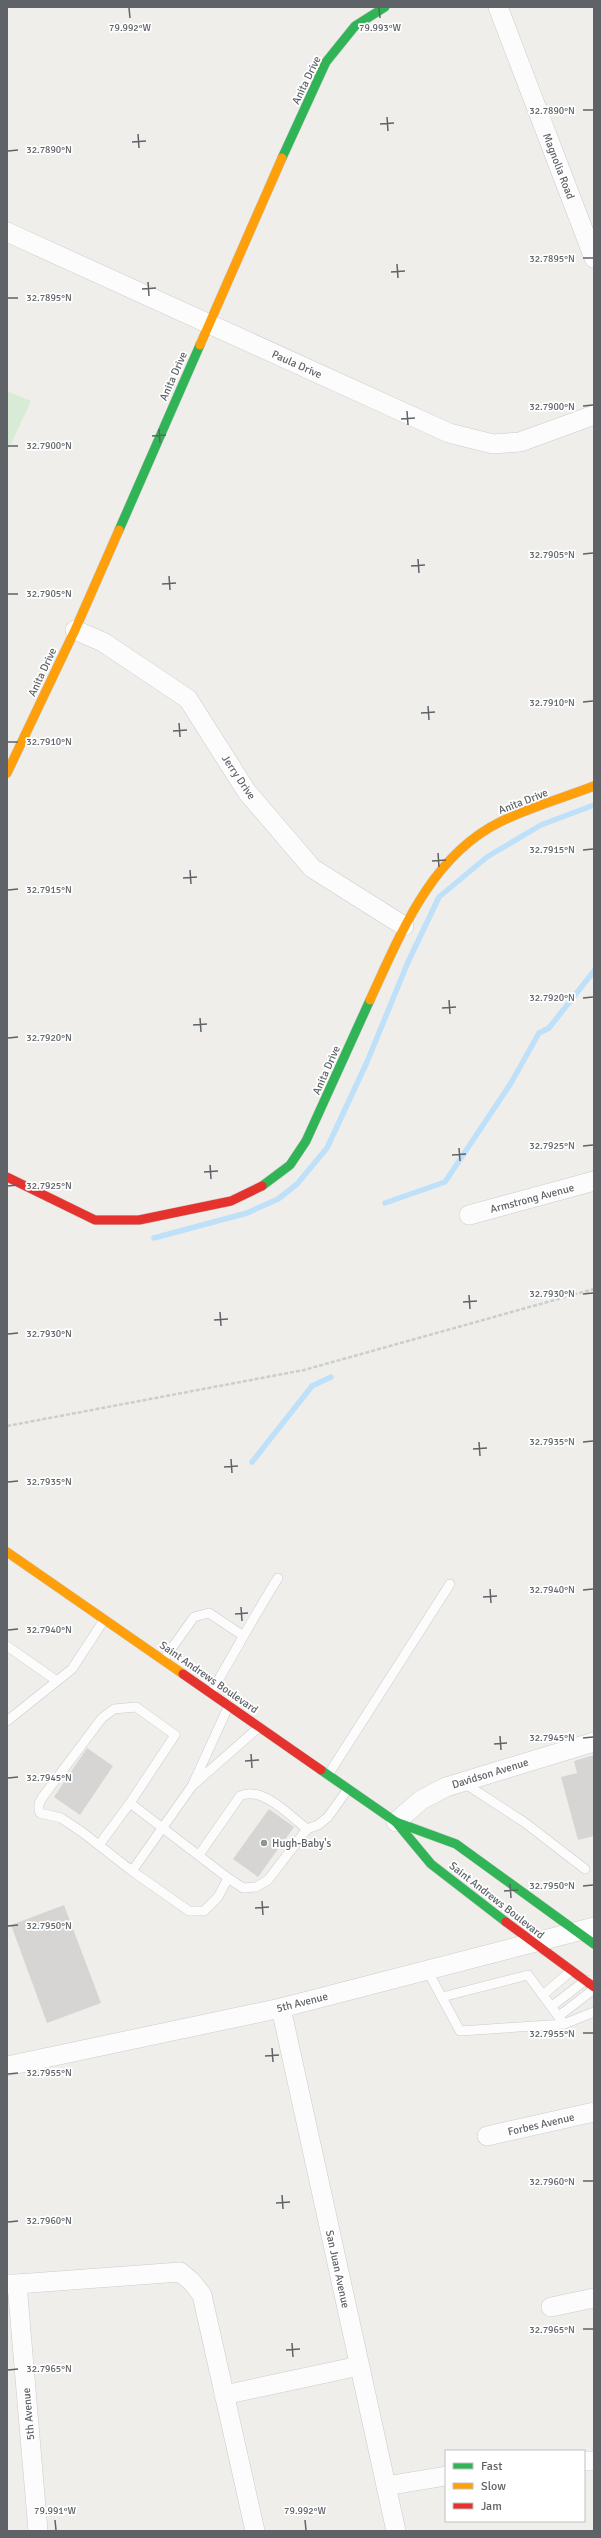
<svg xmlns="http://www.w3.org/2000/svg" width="601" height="2538" font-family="Signika,sans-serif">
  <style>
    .green { fill: #d8ebd6 }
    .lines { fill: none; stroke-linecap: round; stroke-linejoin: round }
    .stream { stroke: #bfe0f9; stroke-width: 5.5 }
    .building { fill: #d6d5d3 }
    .lane-casing { stroke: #cbcccc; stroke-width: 10 }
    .street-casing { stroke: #cbcccc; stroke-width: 20 }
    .fast-casing { stroke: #cacacb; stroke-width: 10 }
    .slow-casing { stroke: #cacacb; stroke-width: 10 }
    .jam-casing { stroke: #cacacb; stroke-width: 10 }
    .path { stroke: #cacfcc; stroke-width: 2.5; stroke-dasharray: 4 2; stroke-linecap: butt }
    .lane { stroke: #fdfcfc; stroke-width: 9 }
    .street { stroke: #fdfcfc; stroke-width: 19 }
    .fast { stroke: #30b455; stroke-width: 9 }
    .slow { stroke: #ff9f0a; stroke-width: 9 }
    .jam { stroke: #e5322d; stroke-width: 9 }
    .ticks { fill: none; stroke: #5f6368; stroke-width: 1.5 }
    .poi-dot { fill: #919496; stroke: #fff; stroke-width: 1.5 }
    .labels { text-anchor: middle; stroke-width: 3.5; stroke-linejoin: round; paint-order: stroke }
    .street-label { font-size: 11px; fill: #5f6368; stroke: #fff }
    .poi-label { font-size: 11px; fill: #5f6368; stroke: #fff; text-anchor: start }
    .ticks-label { font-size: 10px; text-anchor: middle; fill: #5f6368; stroke: #fff; stroke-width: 3.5; stroke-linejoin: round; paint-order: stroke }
  </style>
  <rect width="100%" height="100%" fill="#efeeea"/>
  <path class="green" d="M7,391L31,401L7,452Z"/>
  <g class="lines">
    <g class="stream">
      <path d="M385,1203L445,1182L511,1083L539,1033L549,1028L594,971"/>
      <path d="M154,1238L247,1213L278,1199L297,1184L327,1148L367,1062L408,962L439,897L487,857L541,825L594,805"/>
      <path d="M252,1462L312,1386L331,1377"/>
    </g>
  </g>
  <g class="building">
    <path d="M87,1748L113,1766L80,1815L54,1797Z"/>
    <path d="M594,1755V1836L578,1840L561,1777L577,1773L574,1761Z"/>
    <path d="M269,1809L294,1827L258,1877L233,1859Z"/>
    <path d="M64,1905L101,2003L47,2023L11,1925Z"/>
  </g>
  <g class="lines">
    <g class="lane-casing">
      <g id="lane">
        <path d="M7,1646L57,1681"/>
        <path d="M164,1659L194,1617L209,1613L242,1635"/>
        <path d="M211,1692C234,1654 254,1616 278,1578"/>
        <path d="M229,1705L192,1786L259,1727"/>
        <path d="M7,1721L72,1669L104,1620"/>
        <path d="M328,1775L450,1584"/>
        <path d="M464,1783L524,1822L585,1869"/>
        <path d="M99,1845L130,1803"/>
        <path d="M199,1855L240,1796C262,1785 290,1816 307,1829"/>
        <path d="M132,1871L82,1832L61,1818L40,1813C37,1805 40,1800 45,1794L102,1718L114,1709L136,1707L175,1735L130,1803L228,1878L218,1897L204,1911H189L132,1871L192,1786"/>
        <path d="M228,1878L243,1888L256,1887L268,1880L307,1829L318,1825L328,1817L348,1789"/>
        <path d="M427,1970L460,2031L564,2024L528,1975L442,1997"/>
        <path d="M544,1994L571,1971"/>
        <path d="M552,2006L586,1980"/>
        <path d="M559,2016L594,1989"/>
        <path d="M564,2024L594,2012"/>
      </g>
    </g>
    <g class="street-casing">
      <g id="street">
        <path d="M498,7L594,258"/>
        <path d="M7,232L449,433L493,444L520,442L594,415"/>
        <path d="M75,630L103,642L188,699L247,792L312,868L404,926"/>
        <path d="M469,1215L594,1181"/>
        <path d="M396,1822L421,1800L446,1787L594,1742"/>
        <path d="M281,2008L396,2531"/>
        <path d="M7,2066L281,2008L594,1927"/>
        <path d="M487,2136L594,2112"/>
        <path d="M7,2284H17L38,2531"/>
        <path d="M17,2284L180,2272L192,2282L202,2295L255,2531"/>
        <path d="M551,2307L594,2298"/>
        <path d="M224,2395L359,2366"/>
        <path d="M584,2461H594"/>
        <path d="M386,2486L446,2476"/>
      </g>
    </g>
    <g class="fast-casing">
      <g id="fast">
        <path d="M282,158L326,62L355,26L385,7"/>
        <path d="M119,530L200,345"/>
        <path d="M262,1186L290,1165L306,1141L370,1000"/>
        <path d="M321,1770L396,1822L431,1864L506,1922"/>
        <path d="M396,1822L456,1844L594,1944"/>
      </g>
    </g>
    <g class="slow-casing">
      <g id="slow">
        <path d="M200,345L282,158"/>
        <path d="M7,773L75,630L119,530"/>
        <path d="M370,1000C401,933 431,856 500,822C530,807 563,798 594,786"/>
        <path d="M7,1552L183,1674"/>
      </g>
    </g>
    <g class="jam-casing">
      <g id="jam">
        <path d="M7,1177L95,1220H139L231,1201L262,1186"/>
        <path d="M183,1674L321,1770"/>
        <path d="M506,1922L594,1987"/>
      </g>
    </g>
    <path class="path" d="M7,1426L304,1370L594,1289"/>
    <use href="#lane" class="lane"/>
    <use href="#street" class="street"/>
    <use href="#fast" class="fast"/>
    <use href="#slow" class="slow"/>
    <use href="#jam" class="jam"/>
  </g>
  <path class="ticks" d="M129,8L130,18M379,8L380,18M583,110H593M387,117L388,131M380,124L394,123M138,134L139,148M132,142L146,141M8,151L18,150M583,258H593M397,264L398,278M391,272L405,271M148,282L149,296M142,289L156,288M8,298H18M583,406L593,405M407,411L408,425M401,419L415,418M159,429L160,443M152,436L166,435M8,446H18M583,554L593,553M418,559L419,573M411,566L425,565M169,576L170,590M162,584L176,583M8,594H18M583,702L593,701M428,706L429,720M421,713L435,712M179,723L180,737M173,731L187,730M8,742H18M583,850L593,849M438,853L439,867M432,861L446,860M190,870L191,884M183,878L197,877M8,890L18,889M583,998L593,997M449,1000L450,1014M442,1008L456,1007M200,1018L201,1032M193,1025L207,1024M8,1038L18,1037M583,1146L593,1145M459,1148L460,1161M452,1155L466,1154M210,1165L211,1179M204,1172L218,1171M8,1186L18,1185M583,1294L593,1293M469,1295L470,1309M463,1302L477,1301M220,1312L221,1326M214,1320L228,1319M8,1334L18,1333M479,1442L480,1456M583,1442L593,1441M473,1449L487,1448M231,1459L232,1473M224,1467L238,1466M8,1482L18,1481M490,1589L491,1603M583,1590L593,1589M483,1597L497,1596M241,1607L242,1621M235,1614L248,1613M8,1630L18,1629M500,1736L501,1750M583,1738L593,1737M494,1744L507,1743M251,1754L252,1768M245,1761L259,1760M8,1778L18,1777M510,1884L511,1898M583,1886L593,1885M504,1891L518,1890M262,1901L263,1915M255,1908L269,1907M8,1926L18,1925M583,2033H593M272,2048L273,2062M265,2056L279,2055M8,2074L18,2073M583,2181H593M282,2195L283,2209M276,2203L290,2202M8,2222L18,2221M583,2329H593M292,2343L293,2357M286,2350L300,2349M8,2370L18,2369M55,2520L56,2530M305,2520L306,2530"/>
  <circle class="poi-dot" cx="264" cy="1843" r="4"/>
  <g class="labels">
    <g class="street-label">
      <text transform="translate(306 80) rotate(-64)" y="4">Anita Drive</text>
      <text transform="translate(559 166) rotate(69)" y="4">Magnolia Road</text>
      <text transform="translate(297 364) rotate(24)" y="4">Paula Drive</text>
      <text transform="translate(173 376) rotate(-66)" y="4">Anita Drive</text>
      <text transform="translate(42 672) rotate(-65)" y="4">Anita Drive</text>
      <text transform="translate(239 777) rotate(56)" y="4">Jerry Drive</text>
      <text transform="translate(523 801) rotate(-21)" y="4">Anita Drive</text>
      <text transform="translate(326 1070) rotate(-66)" y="4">Anita Drive</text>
      <text transform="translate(532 1198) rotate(-15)" y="4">Armstrong Avenue</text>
      <text transform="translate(209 1677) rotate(35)" y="4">Saint Andrews Boulevard</text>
      <text transform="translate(490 1773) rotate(-17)" y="4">Davidson Avenue</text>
      <text transform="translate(497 1900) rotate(38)" y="4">Saint Andrews Boulevard</text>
      <text transform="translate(302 2002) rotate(-14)" y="4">5th Avenue</text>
      <text transform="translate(541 2124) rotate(-13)" y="4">Forbes Avenue</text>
      <text transform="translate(338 2269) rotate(78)" y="4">San Juan Avenue</text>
      <text transform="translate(28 2414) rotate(-95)" y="4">5th Avenue</text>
    </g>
    <g class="poi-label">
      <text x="272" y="1847">Hugh-Baby's</text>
    </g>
  </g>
  <g class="ticks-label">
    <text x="130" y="31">79.992°W</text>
    <text x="380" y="31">79.993°W</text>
    <text x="552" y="114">32.7890°N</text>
    <text x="49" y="153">32.7890°N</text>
    <text x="552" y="262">32.7895°N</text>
    <text x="49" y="301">32.7895°N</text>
    <text x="552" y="410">32.7900°N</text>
    <text x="49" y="449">32.7900°N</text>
    <text x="552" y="558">32.7905°N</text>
    <text x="49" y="597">32.7905°N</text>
    <text x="552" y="706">32.7910°N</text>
    <text x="49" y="745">32.7910°N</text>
    <text x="552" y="853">32.7915°N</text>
    <text x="49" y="893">32.7915°N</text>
    <text x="552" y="1001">32.7920°N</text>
    <text x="49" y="1041">32.7920°N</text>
    <text x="552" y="1149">32.7925°N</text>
    <text x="49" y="1189">32.7925°N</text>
    <text x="552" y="1297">32.7930°N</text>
    <text x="49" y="1337">32.7930°N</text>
    <text x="552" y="1445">32.7935°N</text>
    <text x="49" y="1485">32.7935°N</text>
    <text x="552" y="1593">32.7940°N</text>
    <text x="49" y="1633">32.7940°N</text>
    <text x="552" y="1741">32.7945°N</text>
    <text x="49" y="1781">32.7945°N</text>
    <text x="552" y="1889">32.7950°N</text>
    <text x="49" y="1929">32.7950°N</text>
    <text x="552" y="2037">32.7955°N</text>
    <text x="49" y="2076">32.7955°N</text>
    <text x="552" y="2185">32.7960°N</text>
    <text x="49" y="2224">32.7960°N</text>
    <text x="552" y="2333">32.7965°N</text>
    <text x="49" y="2372">32.7965°N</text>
    <text x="55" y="2514">79.991°W</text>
    <text x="305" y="2514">79.992°W</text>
  </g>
  <rect width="601" height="2538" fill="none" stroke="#5f6368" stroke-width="16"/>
  <rect x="445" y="2450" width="140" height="72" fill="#ffffff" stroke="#bfc1c3"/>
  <rect x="453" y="2463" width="20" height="6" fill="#30b455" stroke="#bfc1c3"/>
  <text x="481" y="2470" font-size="12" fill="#5f6368">Fast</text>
  <rect x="453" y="2483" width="20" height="6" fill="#ff9f0a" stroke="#bfc1c3"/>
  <text x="481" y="2490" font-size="12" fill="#5f6368">Slow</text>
  <rect x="453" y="2503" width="20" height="6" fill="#e5322d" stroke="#bfc1c3"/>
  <text x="481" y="2510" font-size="12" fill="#5f6368">Jam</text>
</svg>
